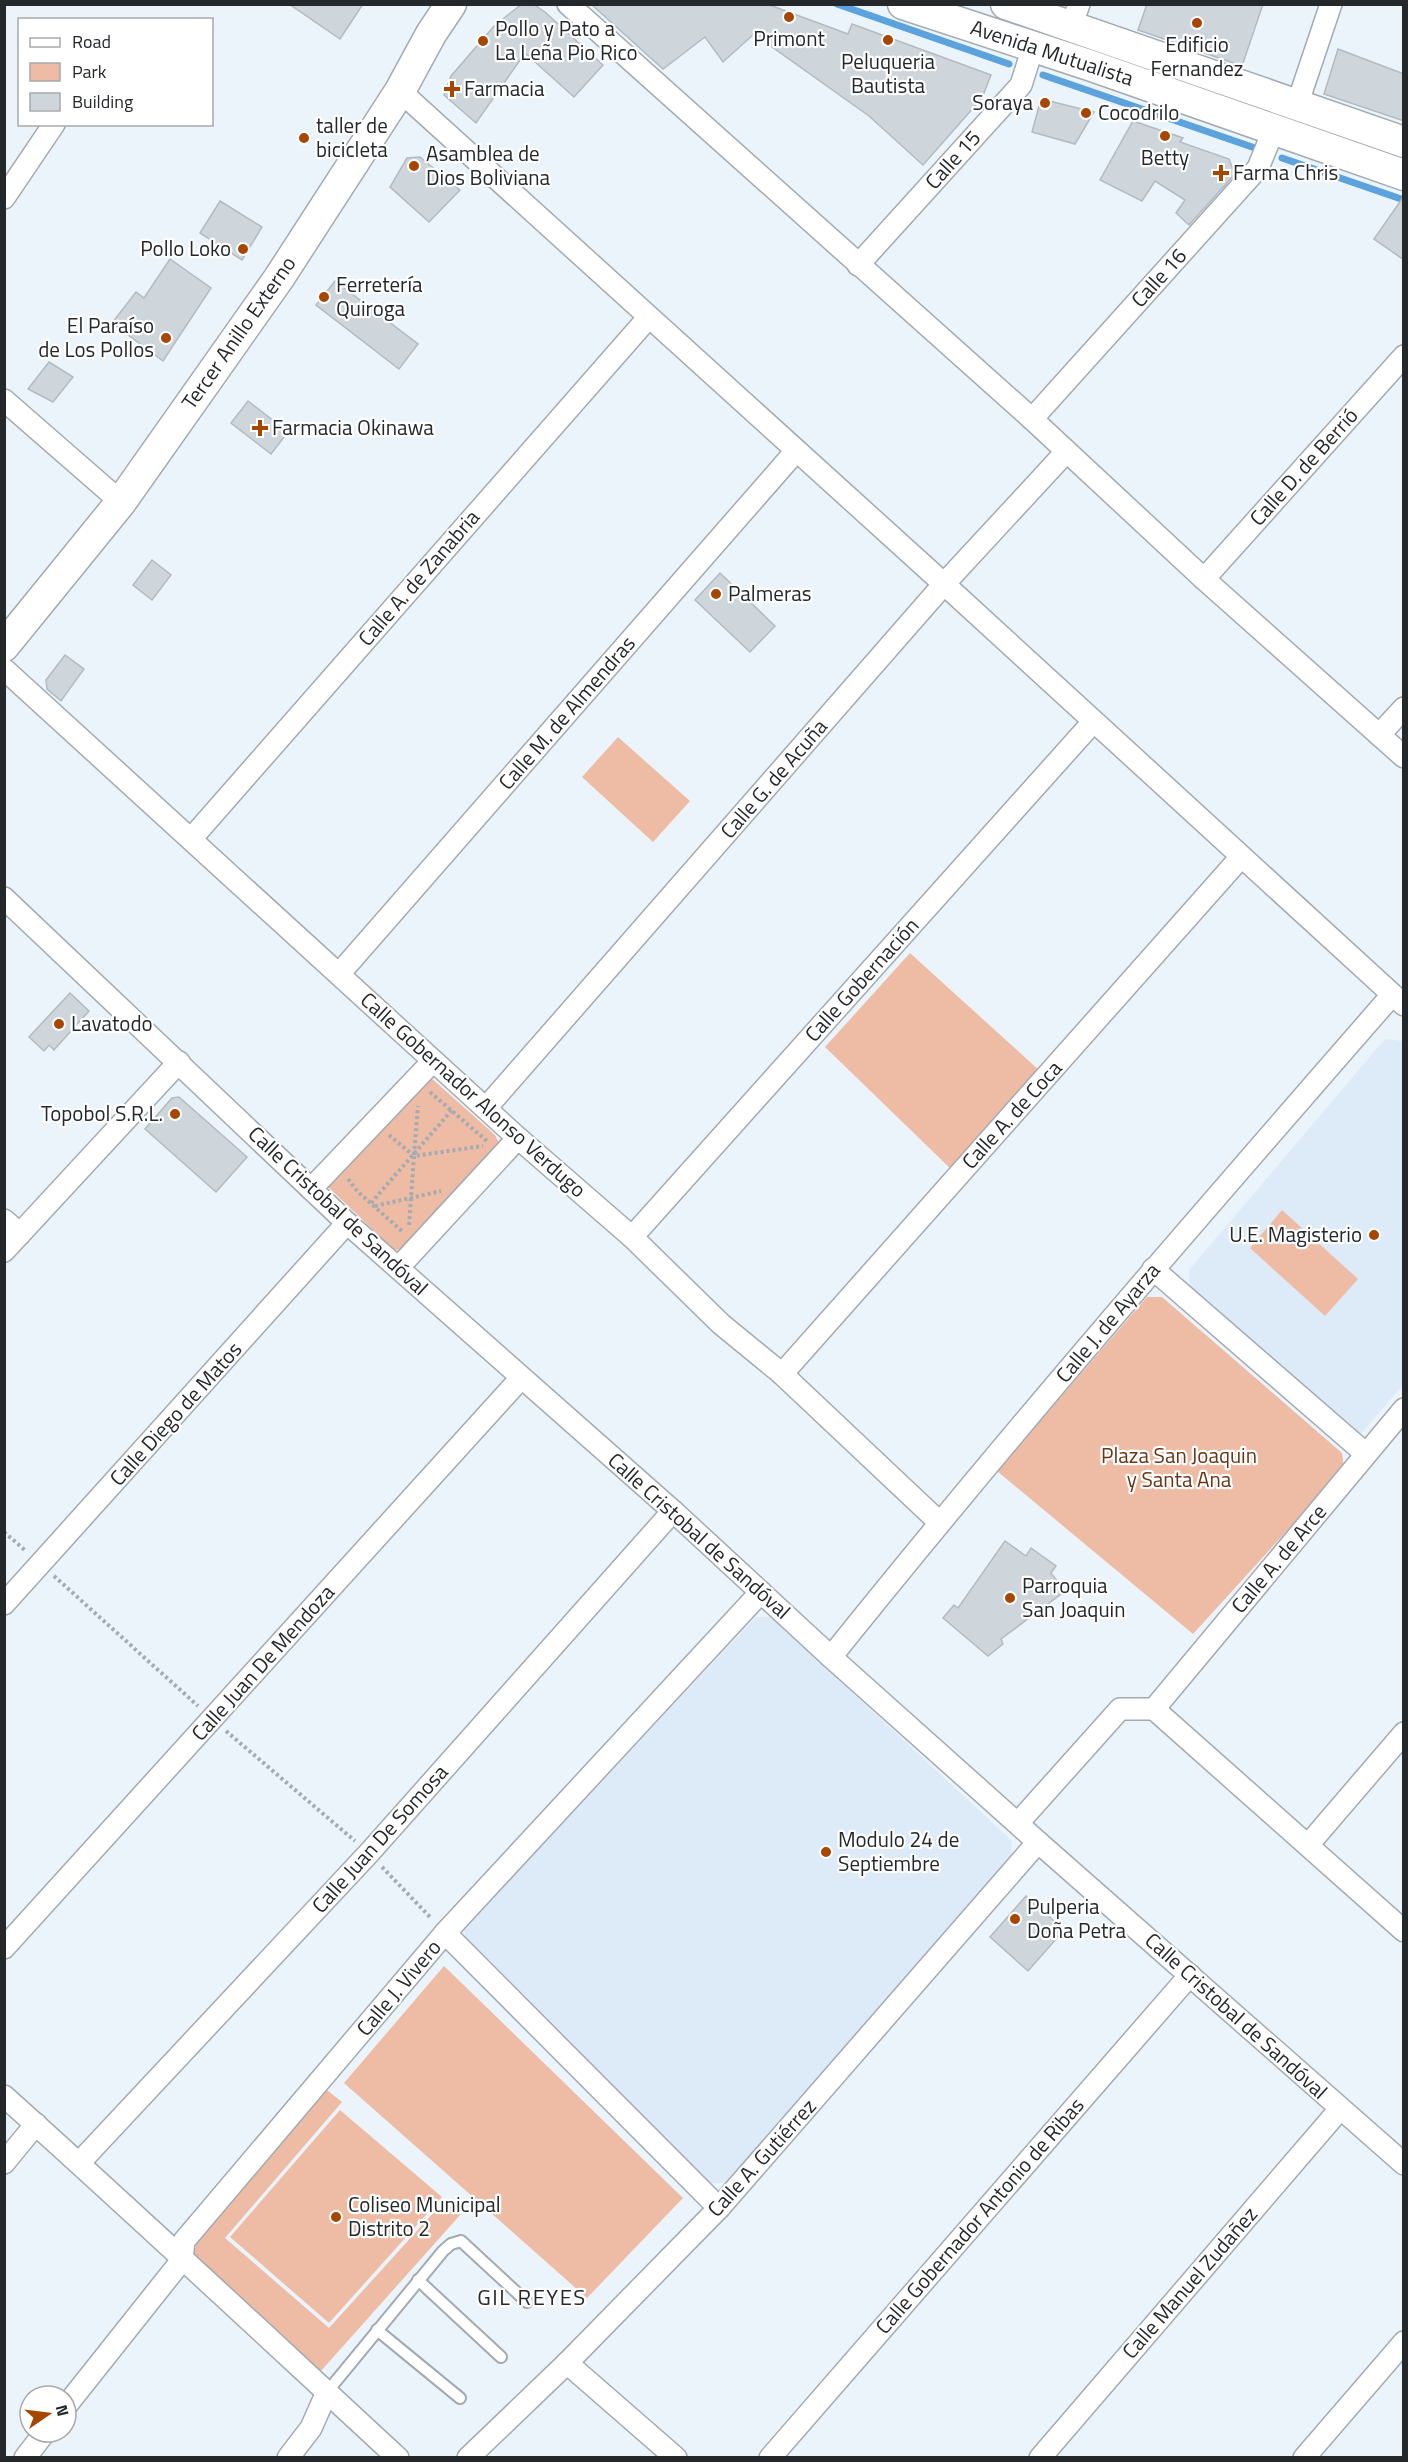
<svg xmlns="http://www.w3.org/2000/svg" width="1408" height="2462" font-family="'Titillium Web',sans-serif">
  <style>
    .built { fill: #ddeaf7 }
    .green { fill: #eebca4 }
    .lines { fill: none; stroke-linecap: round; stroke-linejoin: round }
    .stream { stroke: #5ca2dc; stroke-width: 7 }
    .building { fill: #ced6dc; stroke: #b3bac0; stroke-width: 1.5 }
    .lane-casing { stroke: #a3aab1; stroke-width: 14 }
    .street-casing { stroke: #a3aab1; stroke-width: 24 }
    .secondary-casing { stroke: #a3aab1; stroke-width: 33 }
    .path { stroke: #a5abb1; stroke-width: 4; stroke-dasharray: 3 3; stroke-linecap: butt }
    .lane { stroke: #fff; stroke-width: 10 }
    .street { stroke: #fff; stroke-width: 21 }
    .secondary { stroke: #fff; stroke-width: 30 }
    .poi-dot { fill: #a64600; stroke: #fff; stroke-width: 2 }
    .labels { text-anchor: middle; stroke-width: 4.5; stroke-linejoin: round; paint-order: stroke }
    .poi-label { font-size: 21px; fill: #25282a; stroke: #fff; text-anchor: start }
    .street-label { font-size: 21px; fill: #25282a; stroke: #fff }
    .park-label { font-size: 21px; fill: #693519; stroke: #fff }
    .neighbourhood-label { font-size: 22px; letter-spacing: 1.5px; fill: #25282a; stroke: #fff }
  </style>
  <rect width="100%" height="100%" fill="#ecf4fb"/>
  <g class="built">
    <path d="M1385,1039L1403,1041V1385L1360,1435L1190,1289L1189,1270Z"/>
    <path d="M756,1617H771L1012,1841L1011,1857L726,2183H706L466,1947L464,1929Z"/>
  </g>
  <g class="green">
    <path d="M618,737L690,801L653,842L582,777Z"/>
    <path d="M910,953L1041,1072L954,1172L825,1047Z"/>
    <path d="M429,1076L495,1135L499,1143V1150L404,1249L394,1250L324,1183Z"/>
    <path d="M1282,1210L1358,1279L1325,1316L1250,1248Z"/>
    <path d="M1147,1297H1162L1342,1453L1344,1468L1193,1634L997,1471Z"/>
    <path d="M444,1966L683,2198L587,2298L344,2083Z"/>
    <path d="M323,2087L342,2102L225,2238L329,2328L444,2201L461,2214L320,2372L193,2255L199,2236Z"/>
    <path d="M340,2110L442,2197L329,2323L230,2237Z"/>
  </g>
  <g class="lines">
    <g class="stream">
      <path d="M837,4L1009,64"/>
      <path d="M1043,75L1255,148"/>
      <path d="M1282,158L1404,200"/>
    </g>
  </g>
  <g class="building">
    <path d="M289,4H363L340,39Z"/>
    <path d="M522,4H533L545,12L603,65L574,97L525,53L476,123L444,95L451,76L495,25Z"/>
    <path d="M591,4H767L848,34L852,24L991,75L982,98L923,165L869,116L754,34L723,62L705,37L663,69Z"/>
    <path d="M1147,4H1263L1242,66L1138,30Z"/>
    <path d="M1338,49L1404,74V121L1324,94Z"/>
    <path d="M1041,99L1094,112L1075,144L1032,132Z"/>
    <path d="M1133,121L1183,138L1180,142L1229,159L1235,174L1189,225L1176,213L1185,200L1155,181L1142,201L1100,180Z"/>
    <path d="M420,157L460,190L429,222L390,187L407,158Z"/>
    <path d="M1404,196V260L1374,239Z"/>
    <path d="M220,201L262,227L242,260L200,233Z"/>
    <path d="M170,259L211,288L163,361L112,323L136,292L144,298Z"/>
    <path d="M335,281L418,344L399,369L316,305Z"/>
    <path d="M49,362L73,377L53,402L28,389Z"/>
    <path d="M248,401L288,432L271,454L231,423Z"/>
    <path d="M152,560L171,575L152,600L133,585Z"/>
    <path d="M720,573L775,626L750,652L695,600Z"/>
    <path d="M65,655L84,669L61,701L47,689L46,680Z"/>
    <path d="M70,993L89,1011L54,1050L49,1045L44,1051L29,1037Z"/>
    <path d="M179,1097L247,1157L216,1192L145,1129L172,1098Z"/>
    <path d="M1005,1541L1026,1556L1031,1548L1056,1566L1051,1573L1065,1591L1001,1639L1003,1644L988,1656L943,1618L954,1605L958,1608Z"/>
    <path d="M1026,1896L1064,1930L1028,1971L990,1937Z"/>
  </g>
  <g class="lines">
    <g class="lane-casing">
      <g id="lane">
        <path d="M418,2280L501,2357"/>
        <path d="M377,2330L460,2398"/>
        <path d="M327,2392L443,2251L451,2244L461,2241L527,2302"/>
      </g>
    </g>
    <g class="street-casing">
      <g id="street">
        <path d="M568,4L1032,419L1204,579L1404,757"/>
        <path d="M1071,27L1079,4"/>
        <path d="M400,91L944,584L1404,1005"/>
        <path d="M1297,105L1331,4"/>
        <path d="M4,198L54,124"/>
        <path d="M858,265L1021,85L1033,47"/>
        <path d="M4,400L121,502"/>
        <path d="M1032,419L1258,168L1274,129"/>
        <path d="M1204,579L1404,356"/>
        <path d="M4,669L518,1138L632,1237L721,1324L782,1374L939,1522"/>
        <path d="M1379,735L1404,708"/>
        <path d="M191,839L648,318"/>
        <path d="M4,898L347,1223L673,1511L831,1657L1038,1842L1404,2164"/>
        <path d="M339,974L796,451"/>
        <path d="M486,1108L944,584L1066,452"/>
        <path d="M311,1189L433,1061"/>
        <path d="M4,1220L20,1234"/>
        <path d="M632,1237L1093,722"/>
        <path d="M4,1251L179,1062"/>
        <path d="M398,1268L518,1138"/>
        <path d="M1153,1269L1366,1454"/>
        <path d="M782,1374L1241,857"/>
        <path d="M4,1604L347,1223"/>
        <path d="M831,1657C1012,1431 1202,1213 1392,995"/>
        <path d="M1154,1709L1404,1409"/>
        <path d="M1154,1709L1404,1931"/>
        <path d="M1018,1823L1120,1709H1154"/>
        <path d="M1308,1845L1404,1733"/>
        <path d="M445,1933L719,2208"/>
        <path d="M4,1948L521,1378"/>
        <path d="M4,2096C137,2215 267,2337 398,2458"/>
        <path d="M80,2162L369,1853L673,1511"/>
        <path d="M4,2163L36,2124"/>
        <path d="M567,2363L676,2458"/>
        <path d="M66,2406L182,2260L184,2241L445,1933L761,1592"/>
        <path d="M25,2458L45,2432"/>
        <path d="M288,2458L311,2428L327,2392"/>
        <path d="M468,2458L567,2363L719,2208L1038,1842"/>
        <path d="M770,2458L1190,1975"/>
        <path d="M1040,2458L1340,2109"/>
        <path d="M1304,2458L1404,2342"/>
      </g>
    </g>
    <g class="secondary-casing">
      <g id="secondary">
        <path d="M903,4L1089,65L1404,175"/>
        <path d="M1006,4L1404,142"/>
        <path d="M4,646L121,502L279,278L400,91L431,34L451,4"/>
      </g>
    </g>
    <g class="path">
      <path d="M430,1092L488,1142"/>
      <path d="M389,1135L413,1155"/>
      <path d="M414,1155L418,1106"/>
      <path d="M348,1179L358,1192L403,1232"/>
      <path d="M371,1203L452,1110"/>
      <path d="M375,1206L441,1191"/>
      <path d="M409,1225L414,1156L483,1146"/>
      <path d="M4,1532L26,1551"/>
      <path d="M54,1576L198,1706"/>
      <path d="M226,1731L355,1841"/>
      <path d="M382,1867L431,1918"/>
    </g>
    <use href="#lane" class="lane"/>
    <use href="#street" class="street"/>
    <use href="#secondary" class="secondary"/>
  </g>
  <g class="poi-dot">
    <circle cx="789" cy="17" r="6"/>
    <circle cx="1197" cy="23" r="6"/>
    <circle cx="888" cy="40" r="6"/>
    <circle cx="483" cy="41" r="6"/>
    <path d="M449 80h6v6h6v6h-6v6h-6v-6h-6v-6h6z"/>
    <circle cx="1045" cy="103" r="6"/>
    <circle cx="1086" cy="113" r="6"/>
    <circle cx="1165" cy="136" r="6"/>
    <circle cx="304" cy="138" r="6"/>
    <circle cx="414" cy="166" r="6"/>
    <path d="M1218 164h6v6h6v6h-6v6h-6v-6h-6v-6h6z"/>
    <circle cx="243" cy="249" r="6"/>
    <circle cx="324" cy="297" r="6"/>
    <circle cx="166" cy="338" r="6"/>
    <path d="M257 419h6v6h6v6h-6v6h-6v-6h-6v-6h6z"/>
    <circle cx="716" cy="594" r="6"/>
    <circle cx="59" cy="1024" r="6"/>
    <circle cx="175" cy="1114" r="6"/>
    <circle cx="1374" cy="1235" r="6"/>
    <circle cx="1010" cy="1598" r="6"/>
    <circle cx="826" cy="1852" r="6"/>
    <circle cx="1015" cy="1919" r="6"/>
    <circle cx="336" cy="2217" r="6"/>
  </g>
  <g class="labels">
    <g class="poi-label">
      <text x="495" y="36">Pollo y Pato a<tspan x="495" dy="24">La Leña Pio Rico</tspan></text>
      <text x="789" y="46" text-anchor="middle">Primont</text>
      <text x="1197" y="52" text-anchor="middle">Edificio<tspan x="1197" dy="24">Fernandez</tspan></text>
      <text x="888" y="69" text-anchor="middle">Peluqueria<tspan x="888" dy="24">Bautista</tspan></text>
      <text x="464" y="96">Farmacia</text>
      <text x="1033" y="110" text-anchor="end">Soraya</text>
      <text x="1098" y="120">Cocodrilo</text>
      <text x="316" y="133">taller de<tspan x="316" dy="24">bicicleta</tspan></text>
      <text x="426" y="161">Asamblea de<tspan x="426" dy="24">Dios Boliviana</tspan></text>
      <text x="1165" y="165" text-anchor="middle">Betty</text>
      <text x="1233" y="180">Farma Chris</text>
      <text x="231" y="256" text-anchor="end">Pollo Loko</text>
      <text x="336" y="292">Ferretería<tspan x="336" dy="24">Quiroga</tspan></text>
      <text x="154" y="333" text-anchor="end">El Paraíso<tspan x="154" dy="24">de Los Pollos</tspan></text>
      <text x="272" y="435">Farmacia Okinawa</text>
      <text x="728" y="601">Palmeras</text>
      <text x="71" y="1031">Lavatodo</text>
      <text x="163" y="1121" text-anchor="end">Topobol S.R.L.</text>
      <text x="1362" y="1242" text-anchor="end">U.E. Magisterio</text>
      <text x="1022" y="1593">Parroquia<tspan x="1022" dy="24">San Joaquin</tspan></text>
      <text x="838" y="1847">Modulo 24 de<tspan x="838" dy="24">Septiembre</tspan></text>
      <text x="1027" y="1914">Pulperia<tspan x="1027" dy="24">Doña Petra</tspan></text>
      <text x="348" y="2212">Coliseo Municipal<tspan x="348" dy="24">Distrito 2</tspan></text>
    </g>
    <g class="street-label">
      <text transform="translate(1052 53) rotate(18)" y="7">Avenida Mutualista</text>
      <text transform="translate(953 160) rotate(-48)" y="7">Calle 15</text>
      <text transform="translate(1159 278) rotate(-48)" y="7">Calle 16</text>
      <text transform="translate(239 333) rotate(-55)" y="7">Tercer Anillo Externo</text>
      <text transform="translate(1304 467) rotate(-48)" y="7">Calle D. de Berrió</text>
      <text transform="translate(419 578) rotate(-49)" y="7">Calle A. de Zanabria</text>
      <text transform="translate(567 713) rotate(-49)" y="7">Calle M. de Almendras</text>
      <text transform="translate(774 779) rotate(-49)" y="7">Calle G. de Acuña</text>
      <text transform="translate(862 980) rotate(-48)" y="7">Calle Gobernación</text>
      <text transform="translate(473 1095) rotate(42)" y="7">Calle Gobernador Alonso Verdugo</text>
      <text transform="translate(1012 1115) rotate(-48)" y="7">Calle A. de Coca</text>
      <text transform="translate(338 1211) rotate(43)" y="7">Calle Cristobal de Sandóval</text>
      <text transform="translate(1108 1323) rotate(-50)" y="7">Calle J. de Ayarza</text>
      <text transform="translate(176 1414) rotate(-48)" y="7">Calle Diego de Matos</text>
      <text transform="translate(699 1536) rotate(42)" y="7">Calle Cristobal de Sandóval</text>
      <text transform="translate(1279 1559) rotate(-50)" y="7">Calle A. de Arce</text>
      <text transform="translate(263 1663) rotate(-48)" y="7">Calle Juan De Mendoza</text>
      <text transform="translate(380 1839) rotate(-48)" y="7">Calle Juan De Somosa</text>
      <text transform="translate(399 1988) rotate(-50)" y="7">Calle J. Vivero</text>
      <text transform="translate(1236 2016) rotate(42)" y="7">Calle Cristobal de Sandóval</text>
      <text transform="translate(762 2158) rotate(-48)" y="7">Calle A. Gutiérrez</text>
      <text transform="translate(980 2216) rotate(-49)" y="7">Calle Gobernador Antonio de Ribas</text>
      <text transform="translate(1190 2283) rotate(-49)" y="7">Calle Manuel Zudañez</text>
    </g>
    <g class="park-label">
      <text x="1179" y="1463">Plaza San Joaquin<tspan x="1179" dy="24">y Santa Ana</tspan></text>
    </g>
    <g class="neighbourhood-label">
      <text x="532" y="2305">GIL REYES</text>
    </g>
  </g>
  <rect width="1408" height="2462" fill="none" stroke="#25282a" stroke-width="12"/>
  <rect x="18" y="18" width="195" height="108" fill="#ffffff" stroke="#a8a9aa" stroke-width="1.5"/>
  <rect x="30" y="38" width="30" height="9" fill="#ffffff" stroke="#a8a9aa" stroke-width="1.5"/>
  <text x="72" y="48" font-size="18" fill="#25282a">Road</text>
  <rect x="30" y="63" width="30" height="18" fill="#eebca4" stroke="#a8a9aa" stroke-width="1.5"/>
  <text x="72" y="78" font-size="18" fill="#25282a">Park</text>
  <rect x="30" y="93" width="30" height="18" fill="#ced6dc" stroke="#a8a9aa" stroke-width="1.5"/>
  <text x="72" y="108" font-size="18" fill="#25282a">Building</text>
  <g transform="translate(48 2414) rotate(76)"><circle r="28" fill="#ffffff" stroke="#a8a9aa" stroke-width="1.5"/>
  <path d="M0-4.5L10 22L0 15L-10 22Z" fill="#a64600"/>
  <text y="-9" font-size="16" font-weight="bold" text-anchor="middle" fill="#25282a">N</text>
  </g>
</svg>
